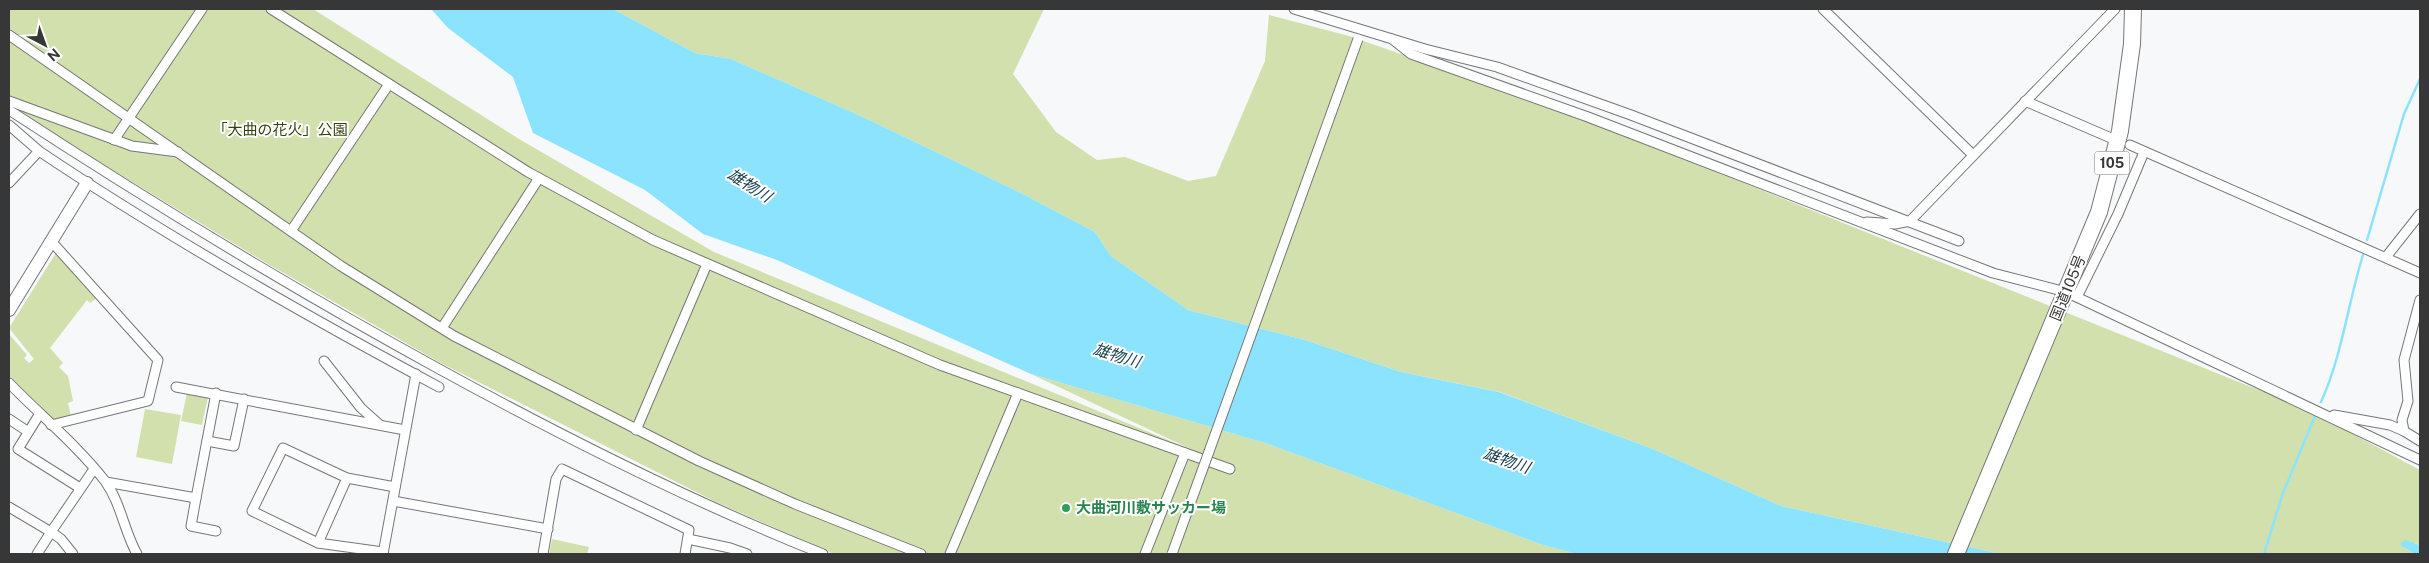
<svg xmlns="http://www.w3.org/2000/svg" width="2429" height="563" font-family="'Public Sans','Noto Sans JP',sans-serif">
  <style>
    .green { fill: #d1e0ac }
    .water { fill: #8ce3fe }
    .lines { fill: none; stroke-linecap: round; stroke-linejoin: round }
    .stream { stroke: #8ce3fe; stroke-width: 2.5 }
    .street-casing { stroke: #767779; stroke-width: 11 }
    .secondary-casing { stroke: #767779; stroke-width: 14 }
    .highway-casing { stroke: #767779; stroke-width: 18 }
    .street { stroke: #fff; stroke-width: 9 }
    .secondary { stroke: #fff; stroke-width: 12 }
    .highway { stroke: #fff; stroke-width: 16 }
    .street-bridge-casing { stroke: #767779; stroke-width: 11; stroke-linecap: butt }
    .street-bridge { stroke: #fff; stroke-width: 9 }
    .leisure-dot { fill: #2e9e5b; stroke: #fff; stroke-width: 2 }
    .labels { text-anchor: middle; stroke-width: 4; stroke-linejoin: round; paint-order: stroke }
    .shield { fill: #fff; stroke: #737374; stroke-width: 1 }
    .shield-label { font-size: 14px; font-weight: bold; fill: #373738 }
    .park-label { font-size: 15px; fill: #37410f; stroke: #fff }
    .street-label { font-size: 15px; fill: #373738; stroke: #fff }
    .leisure-label { font-size: 15px; font-weight: bold; fill: #27864d; stroke: #fff; text-anchor: start }
    .water-label { font-size: 16px; font-style: italic; fill: #1c4450; stroke: #fff }
  </style>
  <rect width="100%" height="100%" fill="#f6f8fa"/>
  <g class="green">
    <path d="M9,9H313L519,139L714,252L1197,452L1031,374L1265,443L1543,545L1577,554H834L716,502L439,362L268,264L71,145L9,104Z"/>
    <path d="M613,9H1044L1013,74L1056,132L1097,160L1125,157L1188,181L1216,176L1265,61L1269,15L1349,36L1565,111L2306,409L2420,470V545L2415,543L2401,546L2415,554H2001L1781,506L1653,449L1500,392L1401,372L1305,340L1188,310L1111,256L1095,232L1019,192L863,117L731,59L695,53Z"/>
    <path d="M56,253L97,298L90,303L87,300L50,348L63,363L59,367L68,376L73,401L68,403L71,416L54,420L9,377V334L27,355L24,358L29,363L34,359L9,328Z"/>
    <path d="M187,393L208,397L202,425L181,421Z"/>
    <path d="M145,409L181,415L172,464L136,457Z"/>
    <path d="M552,539L589,547L587,554H549Z"/>
  </g>
  <g class="water">
    <path d="M431,9H613L695,53L731,59L863,117L1019,192L1095,232L1111,256L1188,310L1305,340L1401,372L1499,392L1653,449L1781,506L2001,554H1577L1543,545L1265,443L1031,374L777,260L703,234L645,190L533,133L513,77L448,28Z"/>
    <path d="M2405,540L2420,545V554H2415L2401,546V543Z"/>
  </g>
  <g class="lines">
    <g class="stream">
      <path d="M2367,240L2404,114L2420,79"/>
      <path d="M2321,402C2342,356 2348,303 2363,255"/>
      <path d="M2264,554L2283,493L2315,416"/>
    </g>
    <g class="street-casing">
      <g id="street">
        <path d="M271,9L528,172L653,240L940,365L1230,469"/>
        <path d="M1294,9L1425,49L1497,67L1631,115L1959,241"/>
        <path d="M1823,9L1973,155"/>
        <path d="M9,35L341,266L454,336L699,461L795,504L921,554"/>
        <path d="M1392,39L1411,54L1588,117L1993,273L2066,292L2420,460"/>
        <path d="M9,101L132,146L178,152"/>
        <path d="M2025,101L2111,138"/>
        <path d="M9,110C150,202 293,289 441,370C565,438 692,502 823,554"/>
        <path d="M9,125L39,151L9,183"/>
        <path d="M114,140L202,9"/>
        <path d="M2130,145L2420,273"/>
        <path d="M39,151C167,237 303,314 439,387"/>
        <path d="M1867,222L1895,224L1910,221L2115,9"/>
        <path d="M291,231L389,84"/>
        <path d="M51,241L158,360L148,401L51,425"/>
        <path d="M2386,257L2420,214"/>
        <path d="M2077,297L2118,214L2144,152"/>
        <path d="M2420,300L2404,360L2408,401L2402,420L2404,431L2420,441"/>
        <path d="M442,328L539,178"/>
        <path d="M324,361L361,408L379,424"/>
        <path d="M9,383C40,415 78,446 105,481C121,503 124,531 137,554"/>
        <path d="M176,387L405,430"/>
        <path d="M39,415L18,449L80,488"/>
        <path d="M2334,415L2390,425L2404,431"/>
        <path d="M9,419L27,431"/>
        <path d="M636,430L707,264"/>
        <path d="M207,441L234,446L244,399"/>
        <path d="M106,482L196,498L216,393"/>
        <path d="M196,498L191,526L216,531"/>
        <path d="M393,501L548,529"/>
        <path d="M9,507L51,532L94,469"/>
        <path d="M688,539L730,548L747,554"/>
        <path d="M318,543L347,478"/>
        <path d="M383,552L318,543L252,511L283,448L347,478L395,487"/>
        <path d="M37,554L51,532L61,539L73,554"/>
        <path d="M383,554L416,374"/>
        <path d="M543,554L556,479L562,469L689,530L685,554"/>
        <path d="M950,554L1018,393"/>
        <path d="M1145,554L1185,453"/>
      </g>
    </g>
    <g class="secondary-casing">
      <path id="secondary" d="M9,310L87,183"/>
    </g>
    <g class="highway-casing">
      <path id="highway" d="M1956,554L2099,212L2120,131L2132,44L2133,9"/>
    </g>
    <use href="#street" class="street"/>
    <use href="#secondary" class="secondary"/>
    <use href="#highway" class="highway"/>
    <g class="street-bridge-casing">
      <path id="street-bridge" d="M1172,554L1358,39"/>
    </g>
    <use href="#street-bridge" class="street-bridge"/>
  </g>
  <circle class="leisure-dot" cx="1066" cy="508" r="5"/>
  <g class="labels">
    <rect class="shield" x="2094.5" y="151.5" width="35" height="23" rx="4"/>
    <g class="shield-label">
      <text x="2112" y="168">105</text>
    </g>
    <g class="park-label">
      <text x="280" y="135">「大曲の花火」公園</text>
    </g>
    <g class="street-label">
      <text transform="translate(2068 288) rotate(-68)" y="5">国道105号</text>
    </g>
    <g class="leisure-label">
      <text x="1076" y="513">大曲河川敷サッカー場</text>
    </g>
    <g class="water-label">
      <text transform="translate(750 185) rotate(32)" y="6">雄物川</text>
      <text transform="translate(1117 355) rotate(17)" y="6">雄物川</text>
      <text transform="translate(1507 460) rotate(19)" y="6">雄物川</text>
    </g>
  </g>
  <rect width="2429" height="563" fill="none" stroke="#373738" stroke-width="20"/>
  <g transform="translate(45 45) rotate(139)" stroke="#ffffff" stroke-width="4" paint-order="stroke">
  <path d="M0-4L9 19L0 12L-9 19Z" fill="#373738"/>
  <text y="-8" font-size="14" font-weight="bold" text-anchor="middle" fill="#373738">N</text>
  </g>
</svg>
